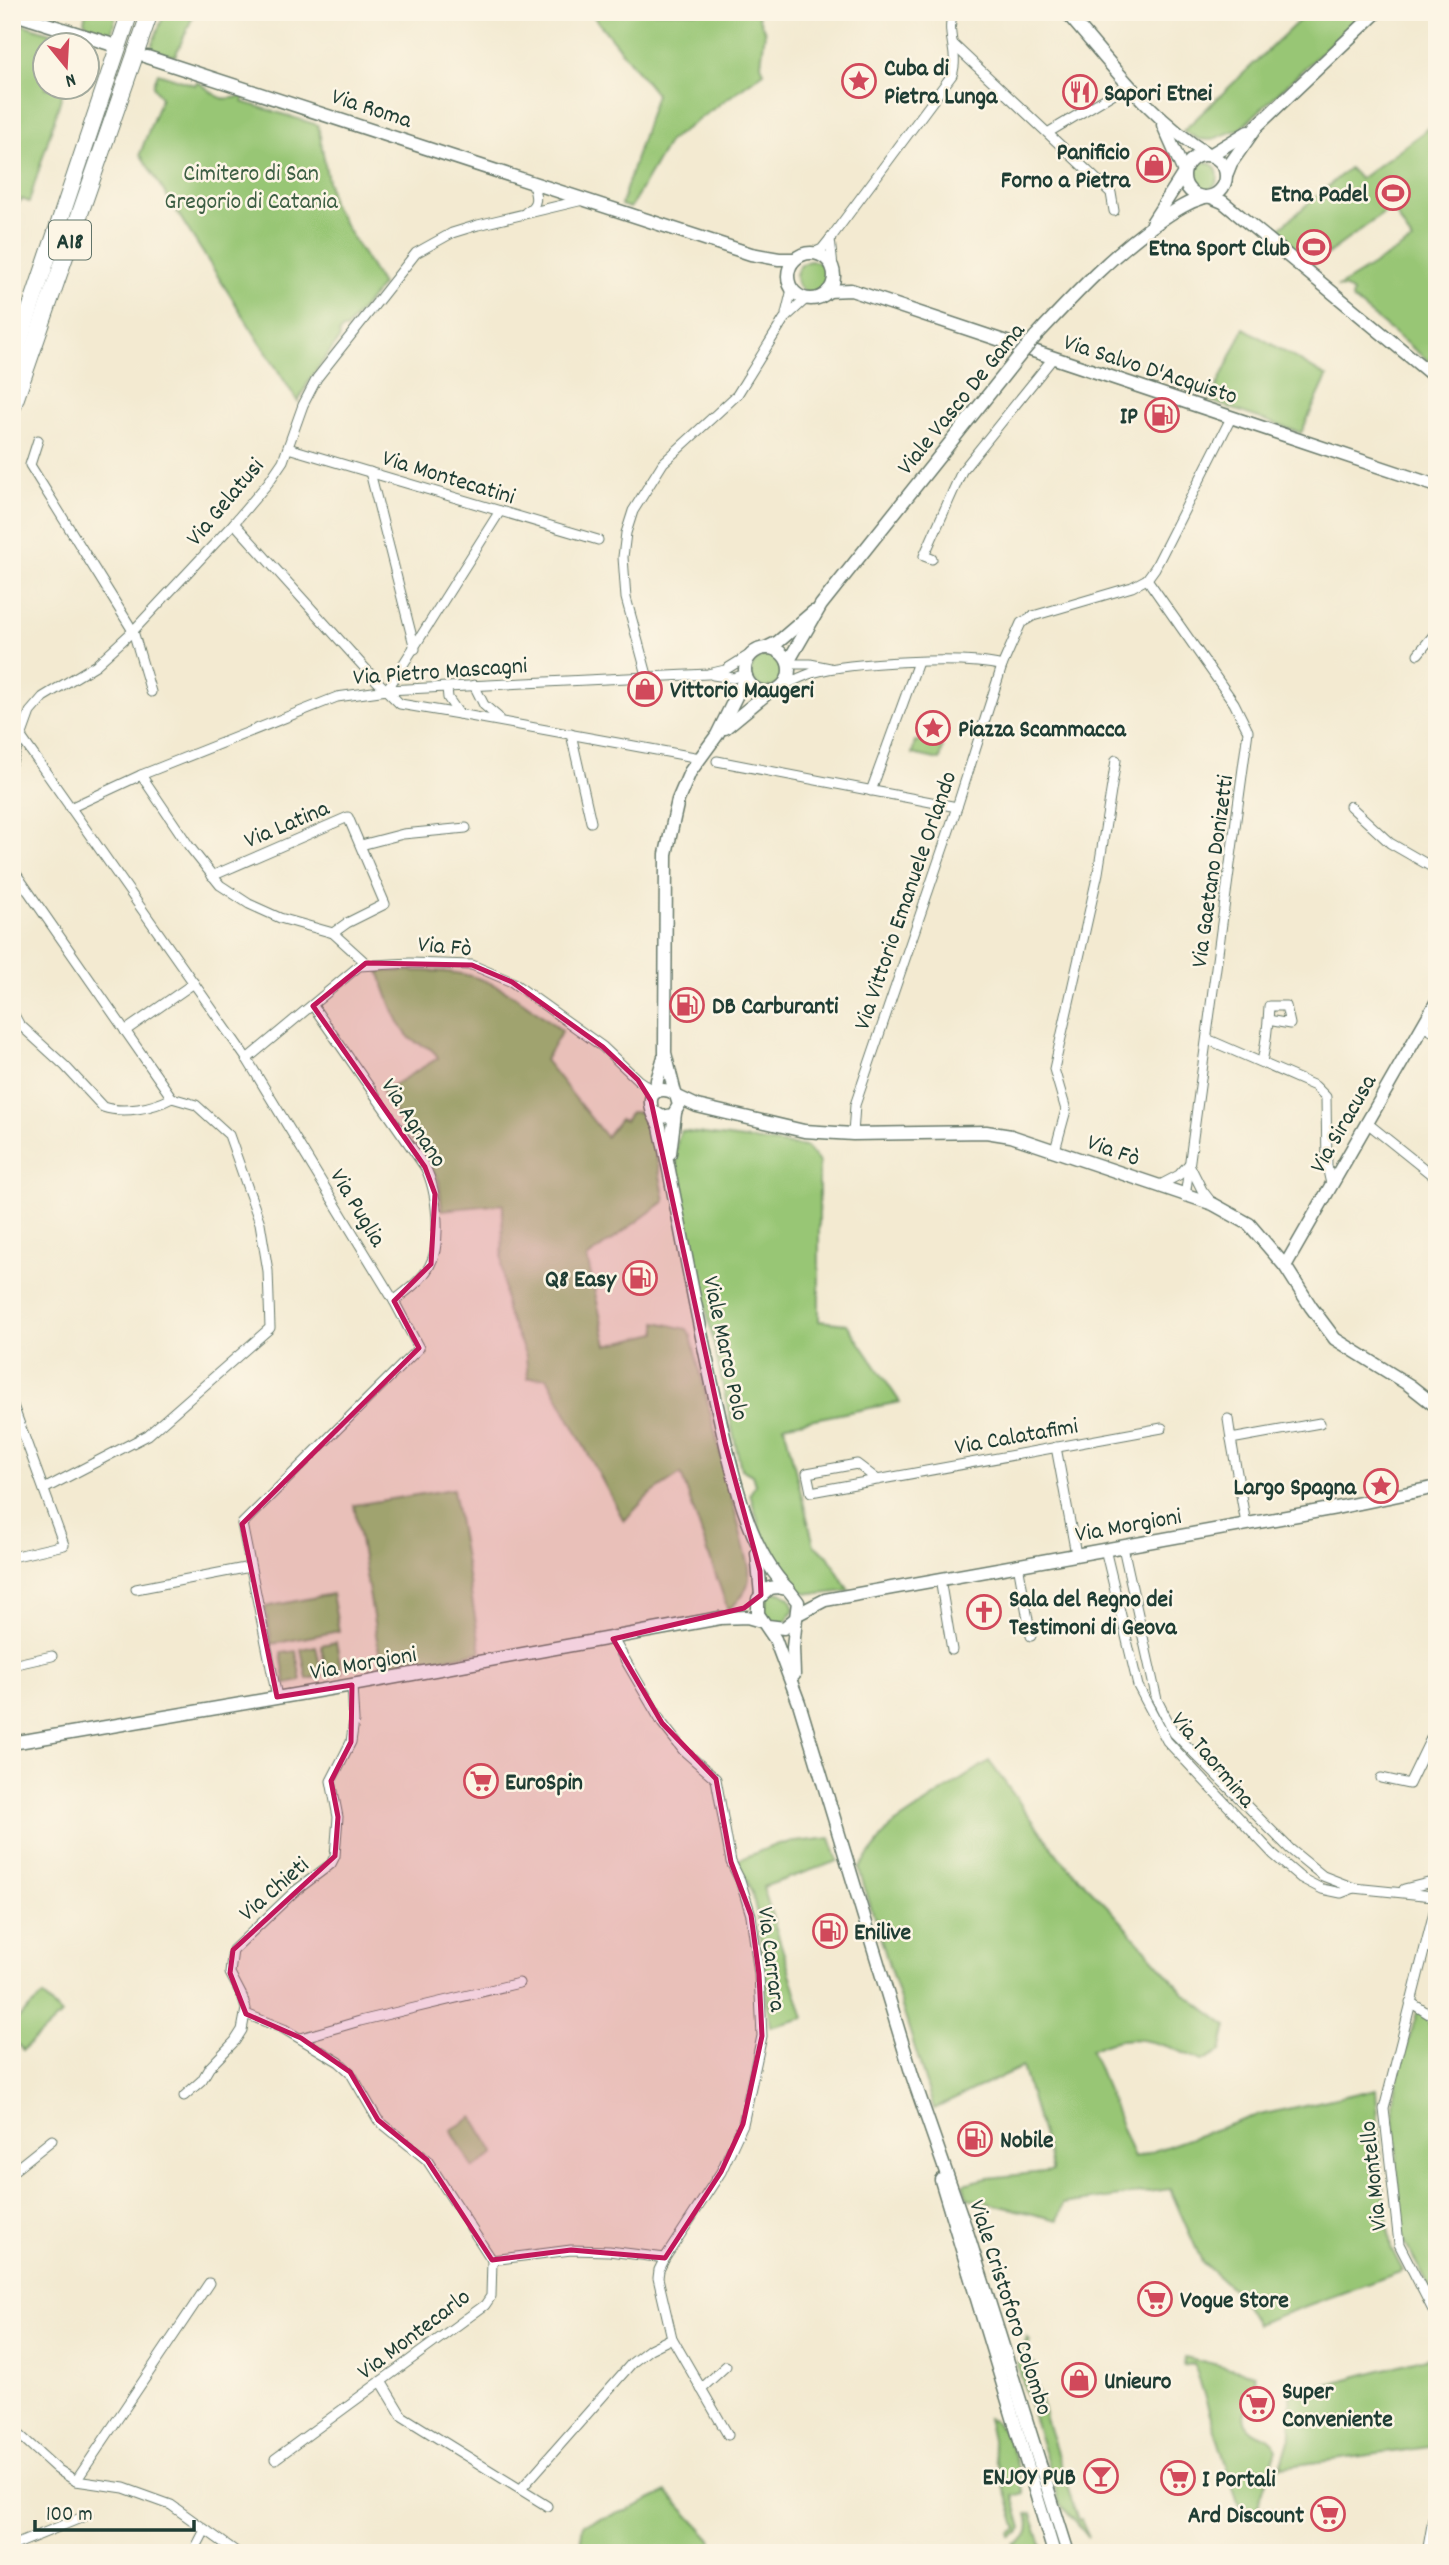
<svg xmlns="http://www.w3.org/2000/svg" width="1449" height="2565" font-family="Dekko,sans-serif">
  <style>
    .green { fill: #98c675; stroke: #5c8254; stroke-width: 2 }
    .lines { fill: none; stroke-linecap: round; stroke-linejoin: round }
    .street-casing { stroke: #697a6b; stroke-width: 11 }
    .secondary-casing { stroke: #697a6b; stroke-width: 15 }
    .highway-casing { stroke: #697a6b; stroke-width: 18 }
    .street { stroke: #fff; stroke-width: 9 }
    .secondary { stroke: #fff; stroke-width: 12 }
    .highway { stroke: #fff; stroke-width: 16 }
    .secondary-bridge-casing { stroke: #697a6b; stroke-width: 15; stroke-linecap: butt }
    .secondary-bridge { stroke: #fff; stroke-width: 12 }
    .marked { fill: #c2185b; fill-opacity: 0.2; stroke: #c2185b; stroke-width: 5; stroke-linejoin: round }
    .labels { text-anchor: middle; stroke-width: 5; stroke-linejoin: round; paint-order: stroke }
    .shield { fill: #fcf5e5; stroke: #617469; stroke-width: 2 }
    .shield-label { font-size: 23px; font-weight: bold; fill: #1f3d34 }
    .poi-label { font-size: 24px; font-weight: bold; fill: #1f3d34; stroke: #fcf5e5; text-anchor: start }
    .street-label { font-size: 24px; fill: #1f3d34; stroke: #fcf5e5 }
    .park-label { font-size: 24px; fill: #3d5f44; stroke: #fcf5e5 }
  </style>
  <rect width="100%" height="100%" fill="#fcf5e5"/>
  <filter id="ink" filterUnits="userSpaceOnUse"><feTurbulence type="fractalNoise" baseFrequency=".0143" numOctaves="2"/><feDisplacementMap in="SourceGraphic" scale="14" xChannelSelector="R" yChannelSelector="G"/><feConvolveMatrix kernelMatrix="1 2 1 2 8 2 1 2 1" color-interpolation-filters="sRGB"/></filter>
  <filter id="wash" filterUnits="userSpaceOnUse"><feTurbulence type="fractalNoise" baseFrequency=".00686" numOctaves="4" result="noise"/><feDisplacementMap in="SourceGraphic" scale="28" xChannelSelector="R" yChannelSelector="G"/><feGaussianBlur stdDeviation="1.57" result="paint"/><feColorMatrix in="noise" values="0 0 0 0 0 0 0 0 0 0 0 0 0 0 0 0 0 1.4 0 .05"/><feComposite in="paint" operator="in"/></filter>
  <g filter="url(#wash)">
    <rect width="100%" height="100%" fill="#f3ead1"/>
    <g class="green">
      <path d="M86,12H117L110,38L94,32L84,21Z"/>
      <path d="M165,12H195L175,56L150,50Z"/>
      <path d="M590,12H756L765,32L761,64L764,72L669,141L630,208L621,205L656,94Z"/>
      <path d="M1308,12H1364L1240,129L1210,140L1198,139L1183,131Z"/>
      <path d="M12,21L78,42L77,45L46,46V88H64L29,202L22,199L12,210Z"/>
      <path d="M158,73L195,85L197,82C207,86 211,95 222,98C229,100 237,96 245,97L243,102L318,125L332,204L382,285L346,329H343L339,333L340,338L310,379L298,402L140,154L161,98L153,86Z"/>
      <path d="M1437,122V368L1352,299L1353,293L1346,288L1338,287L1412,241L1392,207L1311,266L1293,251L1291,243L1285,238L1278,239L1273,234L1349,168L1360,179Z"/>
      <circle cx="1204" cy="176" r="14"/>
      <circle cx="812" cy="277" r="16"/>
      <path d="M1244,328L1327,377L1301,433L1210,401Z"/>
      <circle cx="767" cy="672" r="16"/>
      <path d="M915,741L943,747L940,760L912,754Z"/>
      <path d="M379,971C404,972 431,969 456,973C498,979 530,1006 562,1031L545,1060L606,1137L620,1119L625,1121L631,1112L648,1113L665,1201L587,1258L607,1345L657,1333V1322L687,1329L691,1336L749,1567C751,1586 743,1598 728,1610L681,1474L648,1496L624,1521L547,1377L528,1378L526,1356L506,1310L502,1266L503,1204L442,1210L439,1181L382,1092L438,1058C432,1045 421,1047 411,1039C397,1027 385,988 379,971Z"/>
      <path d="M681,1131L806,1147L819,1162V1321L847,1324L900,1402L784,1425L814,1545L828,1556L849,1591L820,1594L796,1591L769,1559L750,1494L755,1485L752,1475L741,1469L680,1189C678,1171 672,1148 681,1131Z"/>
      <path d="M453,1489L481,1652L382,1669L354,1505Z"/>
      <path d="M781,1592L790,1598L794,1609L785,1623H769L760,1605L770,1593Z"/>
      <path d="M332,1594L339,1631L272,1644L265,1607Z"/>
      <path d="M336,1642L342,1673L327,1675L321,1645Z"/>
      <path d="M316,1646L322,1676L307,1679L301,1649Z"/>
      <path d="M296,1651L301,1681L286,1684L281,1653Z"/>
      <path d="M989,1761L1060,1858L1112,1911L1184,1993L1227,2026L1221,2051L1202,2061C1163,2044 1131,2028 1091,2050L1134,2158L1251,2117L1376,2089L1382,2181L1391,2248L1403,2271L1256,2324L1237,2293L1202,2262L1170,2189L1063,2204L1058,2220L967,2198L963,2184L988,2178L1053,2171L1022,2067L934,2109L859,1869L890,1827Z"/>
      <path d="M830,1838L838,1861L763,1887L804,2018L770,2027L757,1914L752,1893L738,1860L778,1844Z"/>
      <path d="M43,1996L61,2015L23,2050L12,2039V2024Z"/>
      <path d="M1418,2009L1431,2019L1437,2030V2300L1406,2245L1402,2234L1393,2103L1397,2081Z"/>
      <path d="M473,2117L495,2154L473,2168L451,2130Z"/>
      <path d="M1027,2337L1030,2341L1026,2348L1028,2358L1036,2365L1030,2367L1078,2521L1081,2520L1089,2538L1060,2504L1018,2366Z"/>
      <path d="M1437,2355V2446L1281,2467L1291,2434L1290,2394Z"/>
      <path d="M1185,2357L1255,2374C1255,2379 1258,2387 1256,2391C1253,2402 1237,2413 1248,2426C1257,2438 1268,2432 1277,2449L1255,2515L1242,2516L1194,2363L1184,2366Z"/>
      <path d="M987,2418C1013,2429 1017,2468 1024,2493L1013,2496L1022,2528L1018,2533L1010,2537L1009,2533L1017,2529L997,2462Z"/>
      <path d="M667,2492L711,2539L714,2553H579L583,2524L629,2510Z"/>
      <path d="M1031,2513L1042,2549L1026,2553L1023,2547L1016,2551L1014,2544C1029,2539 1031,2529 1027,2514Z"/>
    </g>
  </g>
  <g filter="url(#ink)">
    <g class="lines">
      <g class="street-casing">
        <g id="street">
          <path d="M954,45L1111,193L1114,211"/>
          <path d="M1049,132L1128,85"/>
          <path d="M526,212C540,204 536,195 532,182"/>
          <path d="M830,239L833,267"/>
          <path d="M813,253L822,249L830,239L952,75C960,53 944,32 954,12"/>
          <path d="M786,314L792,289"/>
          <path d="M38,440L30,465L133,631L151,692"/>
          <path d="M288,448L598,540"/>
          <path d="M370,472L415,649"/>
          <path d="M234,523L373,677L400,704L459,714"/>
          <path d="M932,559L924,556L962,471L1053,358"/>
          <path d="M1147,579L1234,703L1248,731L1185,1197"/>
          <path d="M1418,654L1437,631"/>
          <path d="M788,664H810L830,668"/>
          <path d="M647,675L626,598L623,557L626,533L633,511L663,463L737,395L784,319L807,298"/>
          <path d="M713,675L733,678L746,674"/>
          <path d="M474,685L484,705L498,717"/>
          <path d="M782,686C792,682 802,676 812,673C850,662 965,656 1002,666"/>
          <path d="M447,688L448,698L459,714L700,758"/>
          <path d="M387,690L500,511"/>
          <path d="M571,734L591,822"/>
          <path d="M21,737L247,1059L394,1301L419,1348L242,1524L277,1697"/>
          <path d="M717,761L957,807"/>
          <path d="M12,762L30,712L43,697L96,665L133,631L234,523L268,483L283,461L303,405L317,378L416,253L452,233L478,225L583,200"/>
          <path d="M141,775L189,846L220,885L249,904L280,918L333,933L366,963"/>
          <path d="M871,791L918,662"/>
          <path d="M1350,806L1390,843L1437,870"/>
          <path d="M70,808L141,775L337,697L387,690L708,674L725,670L754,652"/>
          <path d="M361,845L403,834L466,828"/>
          <path d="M12,868L172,1098"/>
          <path d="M212,876L348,817L385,904L347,923L333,933"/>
          <path d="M313,1006L425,1167C437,1190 443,1243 429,1267C421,1281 406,1291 394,1301"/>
          <path d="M12,1011L19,1024L65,1066L103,1107C124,1114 153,1108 172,1098"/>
          <path d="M1423,1026L1437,1034"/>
          <path d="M125,1031L194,983"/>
          <path d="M1207,1039L1315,1086L1326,1097L1327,1166L1331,1184"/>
          <path d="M247,1059L359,966L410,963L472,965L512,982L603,1047L638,1080L656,1092"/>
          <path d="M1262,1062C1266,1043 1268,1026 1269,1006H1286L1290,1024L1268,1020"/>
          <path d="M1366,1122L1437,1179"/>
          <path d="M853,1134L855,1105L957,807L1002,666L1021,623L1033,616L1132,587L1147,579L1155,568L1231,418"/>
          <path d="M1055,1150L1066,1110L1054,1069L1098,873L1116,760"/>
          <path d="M1158,1186L1179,1175L1189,1164L1202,1190L1212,1203"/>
          <path d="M12,1403L64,1545L12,1557"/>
          <path d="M1228,1419L1231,1439"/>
          <path d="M12,1434L22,1431"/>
          <path d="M1056,1447L1076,1554"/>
          <path d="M878,1480L857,1464L807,1473L811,1492L1162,1428"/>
          <path d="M44,1489L148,1435L270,1328L268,1271L260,1223L229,1135L196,1105L172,1098"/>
          <path d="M1246,1524L1231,1439L1320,1423"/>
          <path d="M1123,1547L1157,1700L1174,1733L1290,1849L1323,1876L1354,1888L1433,1896"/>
          <path d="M1105,1549L1138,1686L1167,1741L1273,1854L1301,1878L1322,1889L1341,1893L1354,1888"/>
          <path d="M1018,1564L1031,1636"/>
          <path d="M940,1579L952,1650"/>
          <path d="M136,1589L250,1567"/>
          <path d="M613,1639L662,1723L683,1750L716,1779L731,1862L740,1880L751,1915L759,1974L762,2036L743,2124L721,2172L665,2258L659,2270L658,2278L672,2338L728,2435"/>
          <path d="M12,1665L52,1656"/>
          <path d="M1381,1778L1409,1784L1437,1726"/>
          <path d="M1404,1889L1432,1882"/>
          <path d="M1437,1900L1384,2109L1399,2244L1437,2318"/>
          <path d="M1410,2002L1432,2016L1437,2025"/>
          <path d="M246,2014L284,2029L339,2062L350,2072L378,2120L427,2160L492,2260L491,2296L485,2305L275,2459"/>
          <path d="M301,2038L360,2021L519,1983"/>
          <path d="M184,2096L202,2080L209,2068L235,2041L242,2030L246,2009L242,1996L230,1973L233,1950L294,1892L331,1864L335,1856L338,1817L331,1781L351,1742L354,1721L352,1685"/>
          <path d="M12,2172L52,2140"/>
          <path d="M492,2260L571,2250L609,2251L665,2258"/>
          <path d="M381,2381L402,2416L547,2506"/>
          <path d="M701,2389L726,2366"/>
          <path d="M12,2428L57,2469L76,2481L124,2488L171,2505L238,2553"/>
          <path d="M76,2481L209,2283"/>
          <path d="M521,2489L632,2363L650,2349L672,2338"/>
          <path d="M12,2546L88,2515"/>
          <path d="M193,2553L205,2530"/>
          <path d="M1427,2553L1437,2496"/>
        </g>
      </g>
      <g class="secondary-casing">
        <g id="secondary">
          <path d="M1066,12C1111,63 1150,119 1209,155"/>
          <path d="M12,13L110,44"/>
          <path d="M147,57L751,254L779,259H795"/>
          <path d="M1163,125L1184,172"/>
          <circle cx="1205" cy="176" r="21"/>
          <path d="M1210,155L1248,132"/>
          <path d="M1227,173L1231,163L1257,126L1377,12"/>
          <path d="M1211,197L1223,202L1437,379"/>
          <path d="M1152,223L1184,173"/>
          <circle cx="811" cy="276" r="23"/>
          <path d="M828,291L851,290L1437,486"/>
          <path d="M1035,337C1075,294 1115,251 1164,218C1176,210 1188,202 1202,198"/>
          <path d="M766,648L778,642L813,612"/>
          <circle cx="767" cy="670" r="22"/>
          <path d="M788,662L821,605L1020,355"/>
          <path d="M725,728L770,691"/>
          <path d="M656,1092L657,1080L664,1057"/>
          <path d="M675,1093L665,1053L666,854L678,800L690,772L717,735L746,676"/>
          <path d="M678,1097L697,1106L804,1131L853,1134L986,1132L1011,1136L1213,1204L1249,1224L1285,1266L1311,1307L1335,1339L1409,1385L1437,1407"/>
          <path d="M653,1111L662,1117L673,1115L679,1105L676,1095C667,1087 649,1088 651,1104C651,1112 657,1120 660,1127C679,1215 694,1305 714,1393C728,1452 744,1546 788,1589"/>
          <path d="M670,1153L675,1113"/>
          <path d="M1285,1266L1437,1001"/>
          <path d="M757,1553L761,1595"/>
          <path d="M798,1614L825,1600L1336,1508L1437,1487"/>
          <path d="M768,1626L784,1628L796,1618L798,1602L788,1589L777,1587L770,1588L758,1599V1614L775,1639L799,1703L912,2075L968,2235L1068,2553"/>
          <path d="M794,1675L793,1648L796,1618"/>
          <path d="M12,1743L352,1685L720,1618L747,1617L761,1621"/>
          <path d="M941,2180L1054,2553"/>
        </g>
      </g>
      <g class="highway-casing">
        <g id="highway">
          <path d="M12,363L130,12"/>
          <path d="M12,409L150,12"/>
        </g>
      </g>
      <use href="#street" class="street"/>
      <use href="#secondary" class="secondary"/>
      <use href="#highway" class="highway"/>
      <g class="secondary-bridge-casing">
        <path id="secondary-bridge" d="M1020,355L1035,337"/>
      </g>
      <use href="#secondary-bridge" class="secondary-bridge"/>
    </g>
  </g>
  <path class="marked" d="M366,963L472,965L512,982L603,1047L638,1080L651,1101L725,1443L760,1571L761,1595L744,1608L613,1639L662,1723L716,1779L731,1862L751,1915L759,1974L762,2036L743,2124L721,2172L665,2258L571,2250L492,2260L427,2160L378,2120L350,2072L301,2038L246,2014L230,1973L233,1950L335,1856L338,1817L331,1781L351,1742L352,1685L277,1697L242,1524L419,1348L394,1301L431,1264L435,1194L425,1167L313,1006Z"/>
  <defs>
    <g id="sight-ring" transform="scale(1.75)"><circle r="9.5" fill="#fcf5e5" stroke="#d1495b" stroke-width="1.5"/><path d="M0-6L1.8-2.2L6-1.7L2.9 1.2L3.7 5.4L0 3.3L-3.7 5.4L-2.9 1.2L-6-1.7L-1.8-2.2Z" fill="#d1495b"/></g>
    <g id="restaurant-ring" transform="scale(1.75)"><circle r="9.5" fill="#fcf5e5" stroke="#d1495b" stroke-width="1.5"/><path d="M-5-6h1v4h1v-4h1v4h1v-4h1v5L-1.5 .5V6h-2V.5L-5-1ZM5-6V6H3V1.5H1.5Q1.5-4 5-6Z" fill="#d1495b"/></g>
    <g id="shop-ring" transform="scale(1.75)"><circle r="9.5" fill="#fcf5e5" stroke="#d1495b" stroke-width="1.5"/><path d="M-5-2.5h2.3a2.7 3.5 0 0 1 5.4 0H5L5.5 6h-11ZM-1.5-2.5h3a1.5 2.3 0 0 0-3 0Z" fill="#d1495b"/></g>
    <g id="stadium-ring" transform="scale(1.75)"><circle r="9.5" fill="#fcf5e5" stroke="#d1495b" stroke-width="1.5"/><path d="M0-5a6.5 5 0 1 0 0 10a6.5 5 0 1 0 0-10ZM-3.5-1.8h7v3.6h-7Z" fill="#d1495b"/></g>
    <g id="fuel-ring" transform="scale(1.75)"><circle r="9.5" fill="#fcf5e5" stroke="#d1495b" stroke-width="1.5"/><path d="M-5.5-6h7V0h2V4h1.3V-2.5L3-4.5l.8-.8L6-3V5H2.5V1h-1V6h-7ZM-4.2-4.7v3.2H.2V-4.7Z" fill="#d1495b"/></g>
    <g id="church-ring" transform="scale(1.75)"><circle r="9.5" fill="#fcf5e5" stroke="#d1495b" stroke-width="1.5"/><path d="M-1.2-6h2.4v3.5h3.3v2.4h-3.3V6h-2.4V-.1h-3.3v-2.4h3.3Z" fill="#d1495b"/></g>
    <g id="supermarket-ring" transform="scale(1.75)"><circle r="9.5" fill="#fcf5e5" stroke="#d1495b" stroke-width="1.5"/><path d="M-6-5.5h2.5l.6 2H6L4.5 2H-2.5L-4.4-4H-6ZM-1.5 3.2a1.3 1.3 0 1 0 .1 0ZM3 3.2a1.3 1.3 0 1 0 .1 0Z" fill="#d1495b"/></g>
    <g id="bar-ring" transform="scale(1.75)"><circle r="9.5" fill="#fcf5e5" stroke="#d1495b" stroke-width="1.5"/><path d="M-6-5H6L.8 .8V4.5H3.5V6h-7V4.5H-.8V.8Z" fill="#d1495b"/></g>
  </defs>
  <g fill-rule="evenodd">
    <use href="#sight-ring" x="859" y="81"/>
    <use href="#restaurant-ring" x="1080" y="92"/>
    <use href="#shop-ring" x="1154" y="165"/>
    <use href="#stadium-ring" x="1393" y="193"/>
    <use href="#stadium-ring" x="1314" y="247"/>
    <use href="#fuel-ring" x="1162" y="415"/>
    <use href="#shop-ring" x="645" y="689"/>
    <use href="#sight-ring" x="933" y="728"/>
    <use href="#fuel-ring" x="687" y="1005"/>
    <use href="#fuel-ring" x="640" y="1278"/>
    <use href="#sight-ring" x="1381" y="1486"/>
    <use href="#church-ring" x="984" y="1612"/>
    <use href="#supermarket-ring" x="481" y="1781"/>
    <use href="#fuel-ring" x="830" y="1931"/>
    <use href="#fuel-ring" x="975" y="2139"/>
    <use href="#supermarket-ring" x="1155" y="2299"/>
    <use href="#shop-ring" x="1079" y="2380"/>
    <use href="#supermarket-ring" x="1257" y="2404"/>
    <use href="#bar-ring" x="1101" y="2476"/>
    <use href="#supermarket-ring" x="1178" y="2478"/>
    <use href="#supermarket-ring" x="1328" y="2514"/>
  </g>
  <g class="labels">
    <rect class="shield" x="49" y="220.5" width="42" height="39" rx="5"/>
    <g class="shield-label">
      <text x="70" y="248">A18</text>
    </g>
    <g class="poi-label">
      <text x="884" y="75">Cuba di<tspan x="884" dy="28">Pietra Lunga</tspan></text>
      <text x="1104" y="100">Sapori Etnei</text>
      <text x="1130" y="159" text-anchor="end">Panificio<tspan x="1130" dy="28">Forno a Pietra</tspan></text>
      <text x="1368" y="201" text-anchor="end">Etna Padel</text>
      <text x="1290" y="255" text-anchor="end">Etna Sport Club</text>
      <text x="1138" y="423" text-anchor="end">IP</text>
      <text x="670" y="697">Vittorio Maugeri</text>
      <text x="958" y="736">Piazza Scammacca</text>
      <text x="712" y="1013">DB Carburanti</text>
      <text x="616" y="1286" text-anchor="end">Q8 Easy</text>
      <text x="1356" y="1494" text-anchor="end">Largo Spagna</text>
      <text x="1009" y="1606">Sala del Regno dei<tspan x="1009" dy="28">Testimoni di Geova</tspan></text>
      <text x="505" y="1789">EuroSpin</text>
      <text x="854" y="1939">Enilive</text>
      <text x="1000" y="2147">Nobile</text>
      <text x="1180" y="2307">Vogue Store</text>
      <text x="1104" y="2388">Unieuro</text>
      <text x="1282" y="2398">Super<tspan x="1282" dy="28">Conveniente</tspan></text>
      <text x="1076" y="2484" text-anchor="end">ENJOY PUB</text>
      <text x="1202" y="2486">I Portali</text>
      <text x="1304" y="2522" text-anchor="end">Ard Discount</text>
    </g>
    <g class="street-label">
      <text transform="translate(372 107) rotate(18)" y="8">Via Roma</text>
      <text transform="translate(1151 368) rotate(18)" y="8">Via Salvo D'Acquisto</text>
      <text transform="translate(960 398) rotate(-51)" y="8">Viale Vasco De Gama</text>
      <text transform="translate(449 476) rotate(17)" y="8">Via Montecatini</text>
      <text transform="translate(224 501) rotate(-50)" y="8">Via Gelatusi</text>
      <text transform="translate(440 670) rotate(-4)" y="8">Via Pietro Mascagni</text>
      <text transform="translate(286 823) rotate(-23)" y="8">Via Latina</text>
      <text transform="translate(1211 871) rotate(-82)" y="8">Via Gaetano Donizetti</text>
      <text transform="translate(904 900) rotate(-71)" y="8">Via Vittorio Emanuele Orlando</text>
      <text transform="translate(445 945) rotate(5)" y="8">Via Fò</text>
      <text transform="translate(415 1122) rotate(57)" y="8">Via Agnano</text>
      <text transform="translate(1342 1123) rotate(-60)" y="8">Via Siracusa</text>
      <text transform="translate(1114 1149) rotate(20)" y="8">Via Fò</text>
      <text transform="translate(359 1207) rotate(59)" y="8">Via Puglia</text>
      <text transform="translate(727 1348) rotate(78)" y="8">Viale Marco Polo</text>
      <text transform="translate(1016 1435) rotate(-10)" y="8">Via Calatafimi</text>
      <text transform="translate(1128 1524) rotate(-10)" y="8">Via Morgioni</text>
      <text transform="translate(363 1662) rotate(-10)" y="8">Via Morgioni</text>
      <text transform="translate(1214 1759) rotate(50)" y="8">Via Taormina</text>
      <text transform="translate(273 1888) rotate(-41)" y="8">Via Chieti</text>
      <text transform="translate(773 1959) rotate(83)" y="8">Via Carrara</text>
      <text transform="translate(1372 2176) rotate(-96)" y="8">Via Montello</text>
      <text transform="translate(1012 2307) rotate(72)" y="8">Viale Cristoforo Colombo</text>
      <text transform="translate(413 2333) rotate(-37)" y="8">Via Montecarlo</text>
    </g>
    <g class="park-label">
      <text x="251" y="180">Cimitero di San<tspan x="251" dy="28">Gregorio di Catania</tspan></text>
    </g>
  </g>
  <rect width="1449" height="2565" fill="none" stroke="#fcf5e5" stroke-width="42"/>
  <g transform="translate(66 66) rotate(162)"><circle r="33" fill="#fcf5e5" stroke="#a4ab9e" stroke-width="2"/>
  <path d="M0-5L12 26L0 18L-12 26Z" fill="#d1495b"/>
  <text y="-10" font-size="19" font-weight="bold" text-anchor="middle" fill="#1f3d34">N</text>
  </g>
  <path d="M35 2520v10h159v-10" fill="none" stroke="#1f3d34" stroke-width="3.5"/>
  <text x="46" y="2520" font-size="21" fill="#1f3d34" stroke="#fcf5e5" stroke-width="5" paint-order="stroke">100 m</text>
</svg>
